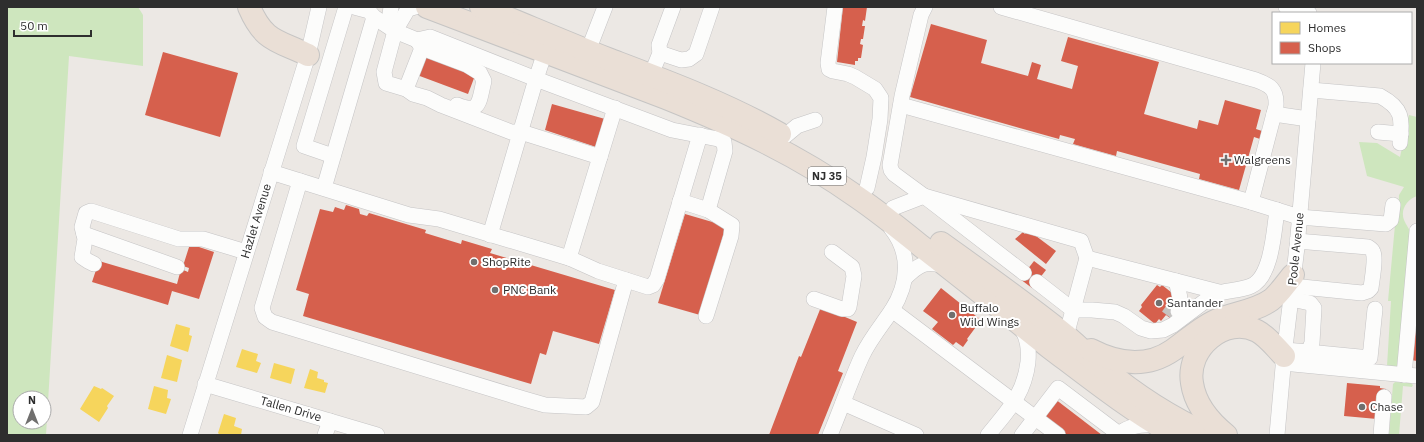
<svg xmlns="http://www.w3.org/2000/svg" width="1424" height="442" font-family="'IBM Plex Sans',sans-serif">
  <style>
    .green { fill: #cee6be; fill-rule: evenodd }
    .homes { fill: #f6d55c }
    .shops { fill: #d6604d }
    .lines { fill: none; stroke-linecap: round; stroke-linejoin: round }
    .minor-tunnel { stroke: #c6c3c0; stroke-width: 15; stroke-dasharray: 15 8; stroke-linecap: butt }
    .minor-casing { stroke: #c5c4c5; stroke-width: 16 }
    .highway-casing { stroke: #c6c5c4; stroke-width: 24 }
    .minor { stroke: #fcfcfb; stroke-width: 15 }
    .highway { stroke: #eadfd6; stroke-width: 22 }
    .poi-dot { fill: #706f6e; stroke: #fff; stroke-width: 1.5 }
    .labels { text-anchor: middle; stroke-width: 4; stroke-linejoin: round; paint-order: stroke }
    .shield { fill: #fff; stroke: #6d6d6d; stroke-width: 1 }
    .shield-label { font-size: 11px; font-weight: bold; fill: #2e2e2e }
    .poi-label { font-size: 12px; fill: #2e2e2e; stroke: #fff; text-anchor: start }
    .street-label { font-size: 12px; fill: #2e2e2e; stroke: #fff }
  </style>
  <rect width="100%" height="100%" fill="#ece8e4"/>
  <g class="green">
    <path d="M7,7H138L143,15V66L69,56L46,435H7ZM20,398H44V422H20Z"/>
    <path d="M1409,115L1417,117V196C1407,199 1400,210 1404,220C1406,225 1410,230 1412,235L1401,367L1387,366L1391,301H1388L1395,225L1398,219L1399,195L1404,187L1367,176L1359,142L1377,143L1400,157Z"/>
    <path d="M1395,382L1411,383L1413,385L1412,387L1403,386L1399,435H1389L1393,384Z"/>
  </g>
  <g class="homes">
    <path d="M176,324L190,328L189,335L192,336L188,352L170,346Z"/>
    <path d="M242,349L258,354L256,361L261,363L257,373L236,367Z"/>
    <path d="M167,355L182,360L177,382L161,378Z"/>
    <path d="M274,363L295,369L291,384L270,378Z"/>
    <path d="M310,369L318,372L317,378L324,380V382L328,383L325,393L304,388Z"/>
    <path d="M94,386L101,389L102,388L114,396L107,406L108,408L99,422L80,409Z"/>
    <path d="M154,386L168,390L167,398L171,399L166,414L148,409Z"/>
    <path d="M224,414L236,418L234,426L242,429L241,435H220L218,433Z"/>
  </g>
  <g class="shops">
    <path d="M843,7H867L865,21L863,20L862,26H865L863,39H861L860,44L863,45L861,58H858V61H855V65L837,62Z"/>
    <path d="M931,24L987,40L981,63L1028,76L1032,62L1041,65L1037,79L1072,89L1078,66L1061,61L1068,37L1159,62L1144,114L1197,129L1199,120L1218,125L1225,100L1261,110L1256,129L1262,131L1260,139L1254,137L1239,190L1199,179L1200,174L1117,151L1116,156L1073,144L1075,139L1060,135L1059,139L910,97Z"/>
    <path d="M163,52L238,73L220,137L145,115Z"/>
    <path d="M425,52L476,73L468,94L417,75Z"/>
    <path d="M552,104L605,119L596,147L545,130Z"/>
    <path d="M346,205L359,209L360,214L367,216L369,213L426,230L425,233L461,244L462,240L492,249L490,253L615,290L599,344L553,331L546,355L540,353L531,384L303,316L309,294L296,290L320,209L333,212L335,207L344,210Z"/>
    <path d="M685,214L726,226L700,315L658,303Z"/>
    <path d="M1028,230L1056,251L1046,264L1015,239L1023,232L1025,234Z"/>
    <path d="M190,244L214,252L199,299L172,291L168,305L92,282L99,261L177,284L181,269L188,272L189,268L183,266Z"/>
    <path d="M1034,261L1046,270L1032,288L1020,279Z"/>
    <path d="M1157,285L1160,287L1162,285L1176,296L1174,321L1166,315L1161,321L1159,319L1155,324L1139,311L1142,307L1141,305Z"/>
    <path d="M941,288L981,320L967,339L968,340L963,347L956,342L953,345L932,329L938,322L923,311Z"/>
    <path d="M821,307L857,322L838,371L843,373L818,435H769L799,356L801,357Z"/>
    <path d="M1417,308V361L1411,360Z"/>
    <path d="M1347,383L1380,386V388L1386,389V398L1377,419L1344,416Z"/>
    <path d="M1055,399L1102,435H1064L1041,418Z"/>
  </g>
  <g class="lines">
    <path class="minor-tunnel" d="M1168,316L1174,308"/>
    <g class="minor-casing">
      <g id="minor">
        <path d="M354,7L369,11L374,17L395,31L417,40L430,37L536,79L672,130L718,139L724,142L725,151L708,210"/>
        <path d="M391,7L390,14L395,31"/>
        <path d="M415,7L408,9L395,31L384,72L386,83L406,89L413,94L427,98L441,105L511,132H521L600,157"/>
        <path d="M835,7L828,63L829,69L833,71L848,74L855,77L875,89L881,98L880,119L874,157L867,188"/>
        <path d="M925,7L921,15L902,96L890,165L891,170L894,174L924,196L1024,273"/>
        <path d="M1001,7L1256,80C1270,85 1277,89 1276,106L1251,202"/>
        <path d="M1286,7L1309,13"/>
        <path d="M417,40L422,48L467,65L480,73L484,81C479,100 481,115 457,105"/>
        <path d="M588,51L605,7"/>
        <path d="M660,53L681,60L689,59L696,54L712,7"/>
        <path d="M651,75L660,53L659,45L673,7"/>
        <path d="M406,89L422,48"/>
        <path d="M1311,90L1380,96C1404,109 1402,119 1400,143"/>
        <path d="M901,105L1251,202L1299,217L1386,224L1391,220L1393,205"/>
        <path d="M1274,114L1308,119"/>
        <path d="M1378,132L1401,134"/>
        <path d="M785,136L797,126L815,120"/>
        <path d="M333,156L304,146L346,7"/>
        <path d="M271,172L409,215L439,219L569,258L598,271L648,287L653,285L657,279L700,135"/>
        <path d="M300,181L262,308L265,317L272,322L524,399L545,405L586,407L592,402L626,280"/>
        <path d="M324,188L374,17"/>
        <path d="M680,201L708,210L732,225L731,236L706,316"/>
        <path d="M893,208L924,196L1081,241L1087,258L1219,292"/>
        <path d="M84,234L177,267"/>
        <path d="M490,235L536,79L545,52"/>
        <path d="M569,258L615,108"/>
        <path d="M94,264L88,261L82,257L85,239L82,227L86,213L91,211L179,239H203L246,252"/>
        <path d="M905,278C918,265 925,260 944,266"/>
        <path d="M1176,281C1178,289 1183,304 1178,311"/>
        <path d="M1037,282L1073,310H1092L1115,312L1124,316L1141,328L1151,331L1163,330L1173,325L1213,295C1225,290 1239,291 1251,286C1272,277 1274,230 1277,210"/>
        <path d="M1292,286L1362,293L1368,291L1371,288C1372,279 1376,259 1373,252C1372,249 1371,249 1368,247L1297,241"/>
        <path d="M814,299L842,309H848L849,307L854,276L852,267L832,252"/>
        <path d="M892,310L1058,435"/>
        <path d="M1066,336L1087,258"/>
        <path d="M1285,350L1308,352L1312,343L1314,308L1310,303L1291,299"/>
        <path d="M1308,352L1370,358L1375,309"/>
        <path d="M1283,363L1417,376"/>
        <path d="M1404,375L1417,231"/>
        <path d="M205,384L377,435"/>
        <path d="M843,403L916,435"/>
        <path d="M190,435L308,55L319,7"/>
        <path d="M325,435L330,421"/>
        <path d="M830,435C841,409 850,382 862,356C870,339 882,325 892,310C909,283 911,253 891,228"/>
        <path d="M988,435C1008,410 1024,395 1028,362C1029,348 1028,338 1020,326"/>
        <path d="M1022,435L1058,388L1119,434"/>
        <path d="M1118,435C1128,425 1143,424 1157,425"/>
        <path d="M1277,435L1284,356L1297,247L1313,63"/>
        <path d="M1381,435L1384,397"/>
      </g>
    </g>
    <g class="highway-casing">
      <g id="highway">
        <path d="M249,7C264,42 277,40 308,55"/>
        <path d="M427,7L666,98C733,125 798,155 857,197C879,212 900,229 921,246C964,279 1006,313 1049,347C1090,378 1130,410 1175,435"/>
        <path d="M481,7C523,24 565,42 608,59C666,81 726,103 780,134"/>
        <path d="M941,243C983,273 1025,303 1065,335C1078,346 1089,357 1102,367C1134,394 1171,418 1209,435"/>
        <path d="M1091,350C1118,364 1147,368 1173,350C1186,341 1199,329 1213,322C1231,313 1254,312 1271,300C1279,294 1286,283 1293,275"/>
        <path d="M1226,435C1210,422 1195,404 1192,383C1186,348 1225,315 1257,331C1267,336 1276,348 1284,356"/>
      </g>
    </g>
    <use href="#minor" class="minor"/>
    <use href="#highway" class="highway"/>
  </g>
  <g class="poi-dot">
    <path d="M1224 154h4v4h4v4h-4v4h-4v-4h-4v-4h4z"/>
    <circle cx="474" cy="262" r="4"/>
    <circle cx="495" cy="290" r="4"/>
    <circle cx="1159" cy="303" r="4"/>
    <circle cx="952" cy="315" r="4"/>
    <circle cx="1362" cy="407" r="4"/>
  </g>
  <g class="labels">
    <rect class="shield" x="808" y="167" width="38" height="18" rx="3"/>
    <g class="shield-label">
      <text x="827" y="180">NJ 35</text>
    </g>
    <g class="poi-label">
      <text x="1234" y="164">Walgreens</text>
      <text x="482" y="266">ShopRite</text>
      <text x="503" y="294">PNC Bank</text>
      <text x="1167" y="307">Santander</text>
      <text x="960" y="312">Buffalo<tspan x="960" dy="14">Wild Wings</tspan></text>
      <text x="1370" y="411">Chase</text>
    </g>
    <g class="street-label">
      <text transform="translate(256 221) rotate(-73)" y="4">Hazlet Avenue</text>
      <text transform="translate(1296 249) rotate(-84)" y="4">Poole Avenue</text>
      <text transform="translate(291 409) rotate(16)" y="4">Tallen Drive</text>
    </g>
  </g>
  <rect width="1424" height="442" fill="none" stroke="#2e2e2e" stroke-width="16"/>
  <rect x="1272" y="12" width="140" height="52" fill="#ffffff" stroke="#ababab"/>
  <rect x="1280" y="22" width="20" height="12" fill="#f6d55c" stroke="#ababab"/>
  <text x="1308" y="32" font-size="12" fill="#2e2e2e">Homes</text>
  <rect x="1280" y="42" width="20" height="12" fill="#d6604d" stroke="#ababab"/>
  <text x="1308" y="52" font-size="12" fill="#2e2e2e">Shops</text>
  <g transform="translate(32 410)"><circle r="19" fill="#ffffff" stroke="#ababab"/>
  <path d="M0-3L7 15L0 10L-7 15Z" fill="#706f6e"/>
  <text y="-6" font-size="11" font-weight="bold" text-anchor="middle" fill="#2e2e2e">N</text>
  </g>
  <path d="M14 30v6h77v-6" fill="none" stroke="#2e2e2e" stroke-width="2"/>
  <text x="20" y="30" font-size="12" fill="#2e2e2e" stroke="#ffffff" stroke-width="3" paint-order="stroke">50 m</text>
</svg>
